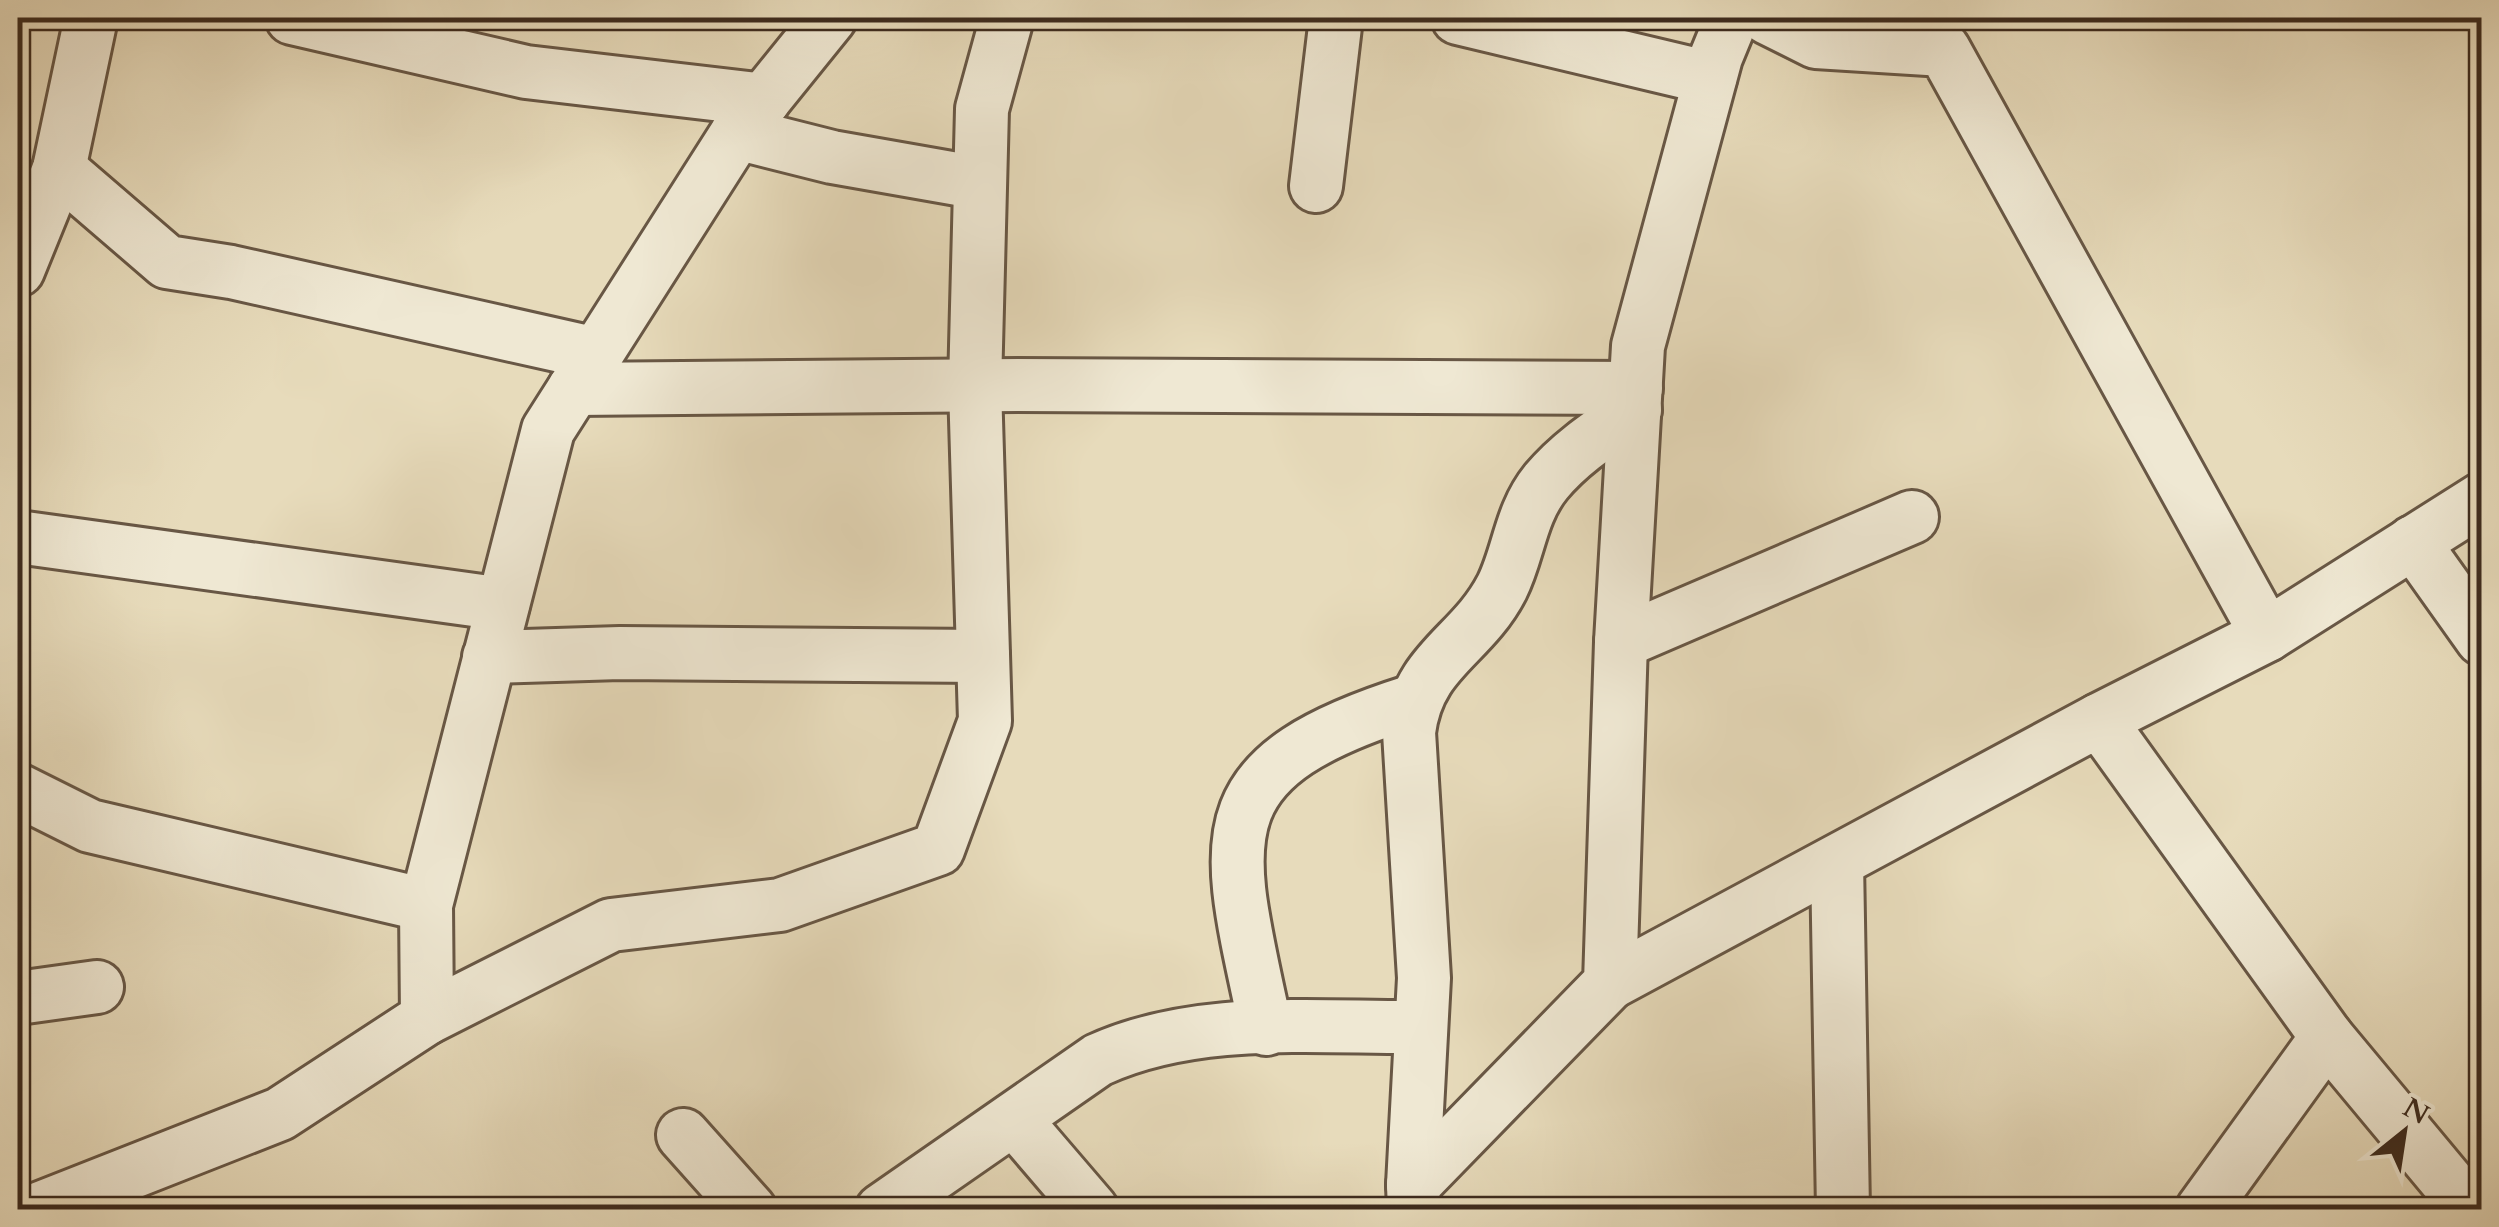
<svg xmlns="http://www.w3.org/2000/svg" width="2499" height="1227" font-family="Cardo,serif">
  <style>
    .lines { fill: none; stroke-linecap: round; stroke-linejoin: round }
    .minor-casing { stroke: #685745; stroke-width: 58 }
    .minor { stroke: #efe8d3; stroke-width: 52 }
  </style>
  <rect width="100%" height="100%" fill="#e7dbbb"/>
  <filter id="stains"><feTurbulence type="fractalNoise" baseFrequency=".002" numOctaves="4"/><feColorMatrix values="0 0 0 0 .2 0 0 0 0 .09 0 0 0 0 .02 0 0 0 .5 -.17"/></filter>
  <radialGradient id="worn" r=".72"><stop offset=".6" stop-color="#630" stop-opacity="0"/><stop offset="1" stop-color="#630" stop-opacity=".3"/></radialGradient>
  <g class="lines">
    <g class="minor-casing">
      <g id="minor">
        <path d="M292,18L526,72L764,100"/>
        <path d="M1458,18L1710,78"/>
        <path d="M1768,18L1816,42L1944,50L2267,635L2482,499"/>
        <path d="M737,133L832,157L980,183"/>
        <path d="M59,169L167,262L231,272L597,354"/>
        <path d="M1316,186L1336,18"/>
        <path d="M18,270L59,169L91,18"/>
        <path d="M574,389L1018,385L1636,388"/>
        <path d="M18,537L503,604"/>
        <path d="M2413,542L2482,639"/>
        <path d="M1621,642L1912,517"/>
        <path d="M489,657L620,653L983,656"/>
        <path d="M2099,720L2267,635"/>
        <path d="M18,790L90,826L426,905"/>
        <path d="M1837,862L1843,1210"/>
        <path d="M1610,983L2099,720L2327,1037"/>
        <path d="M18,998L97,987"/>
        <path d="M427,1018L611,925L780,905L938,849L985,721L975,386L982,109L1007,18"/>
        <path d="M1266,1029C1225,837 1197,769 1413,701"/>
        <path d="M1014,1119L1092,1210"/>
        <path d="M683,1135L750,1210"/>
        <path d="M1413,1185L1424,978L1409,732C1418,659 1471,647 1502,587C1519,553 1520,514 1546,482C1571,452 1603,432 1635,410"/>
        <path d="M36,1210L280,1114L427,1018L426,905L548,430L737,133L830,18"/>
        <path d="M882,1210L1098,1060C1196,1015 1316,1028 1421,1027"/>
        <path d="M1414,1210L1413,1185L1610,983L1621,642L1638,346L1716,57L1732,18"/>
        <path d="M2202,1210L2327,1037L2471,1210"/>
      </g>
    </g>
    <use href="#minor" class="minor"/>
  </g>
  <rect width="2499" height="1227" fill="none" stroke="#e7dbbb" stroke-width="60"/>
  <rect x="20" y="20" width="2459" height="1187" fill="none" stroke="#3d2b1e" stroke-width="5"/>
  <rect x="30" y="30" width="2439" height="1167" fill="none" stroke="#3d2b1e" stroke-width="2.5"/>
  <g transform="translate(2404 1132) rotate(30)" stroke="#efe8d3" stroke-width="8" paint-order="stroke">
  <path d="M0-8L18 38L0 25L-18 38Z" fill="#3d2b1e"/>
  <text y="-15" font-size="28" font-weight="bold" text-anchor="middle" fill="#3d2b1e">N</text>
  </g>
  <rect width="100%" height="100%" filter="url(#stains)"/>
  <rect width="100%" height="100%" fill="url(#worn)"/>
</svg>
